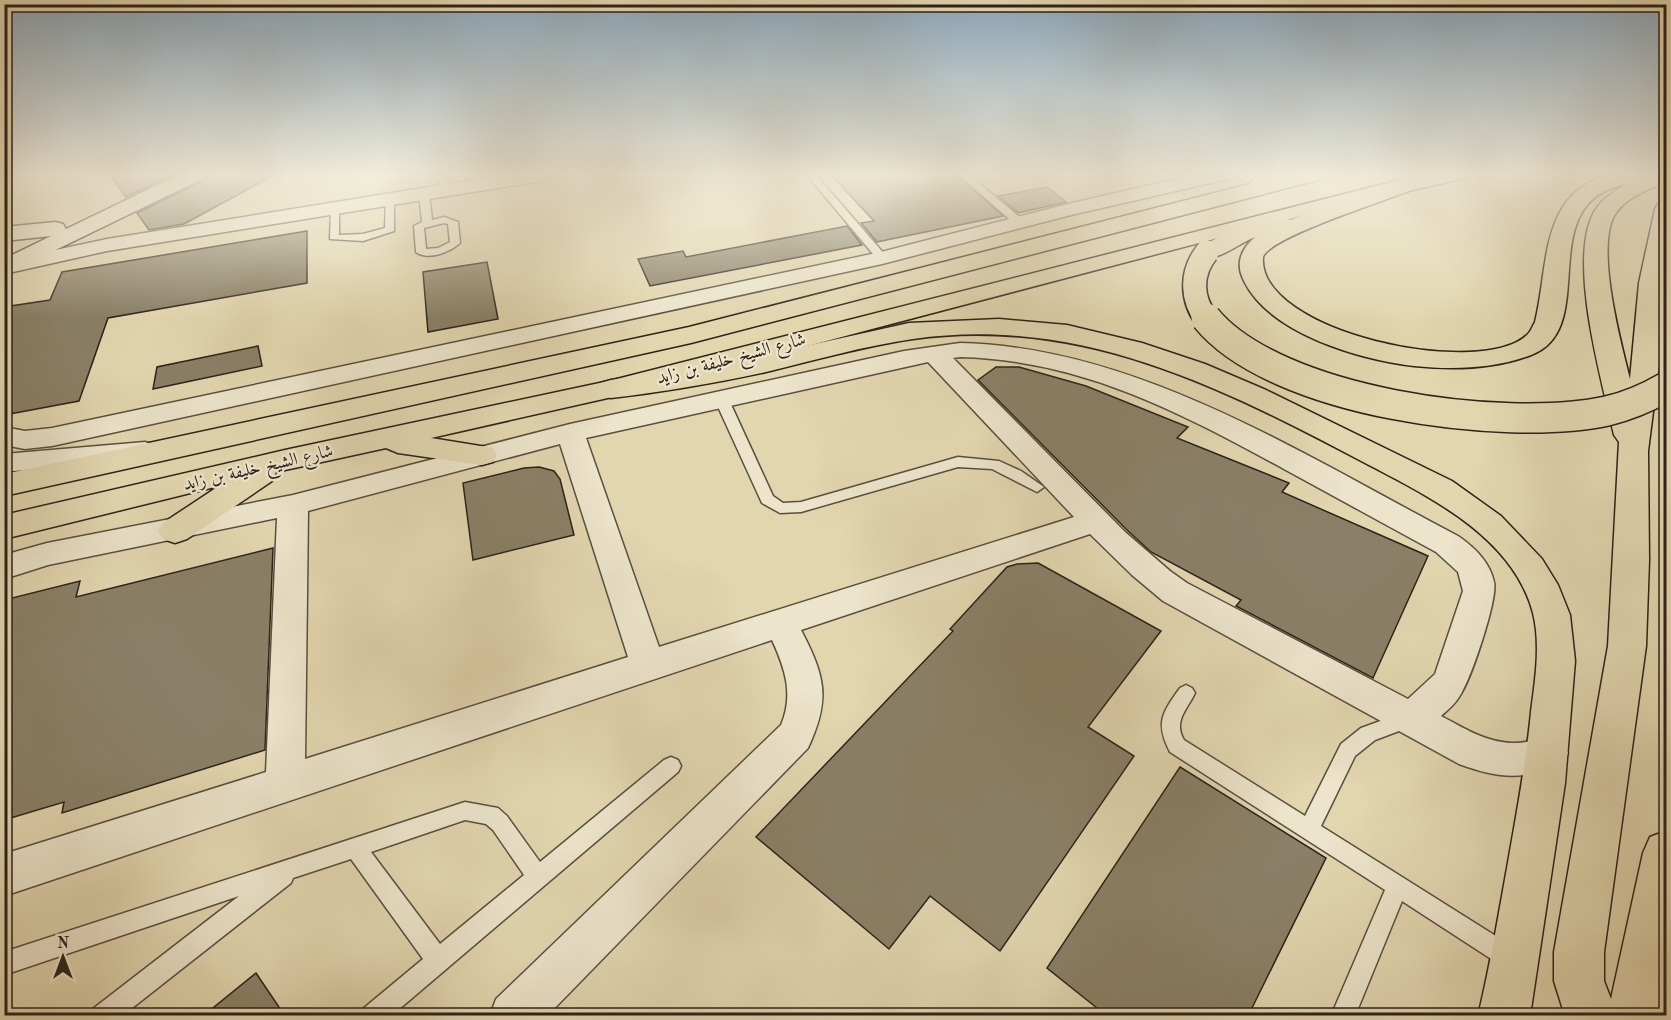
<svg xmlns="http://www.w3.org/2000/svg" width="1671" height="1020" font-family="'Old Standard TT',Amiri,serif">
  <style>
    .building { fill: #8a8067; stroke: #2b221a; stroke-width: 1.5 }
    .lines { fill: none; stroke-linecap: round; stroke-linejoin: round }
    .lane-casing { stroke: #594f3f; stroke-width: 3 }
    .street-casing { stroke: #594f3f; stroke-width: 3 }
    .secondary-casing { stroke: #2b221a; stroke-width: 3 }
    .primary-casing { stroke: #2b221a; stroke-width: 3 }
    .highway-casing { stroke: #2b221a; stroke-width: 3 }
    .lane { fill: #ece4cb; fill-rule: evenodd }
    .street { fill: #ece4cb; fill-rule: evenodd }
    .secondary { fill: #ece4cb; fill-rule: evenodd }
    .primary { fill: #e2d6af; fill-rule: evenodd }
    .highway { fill: #e2d6af; fill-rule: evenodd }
    .highway-bridge-far1-casing { stroke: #2b221a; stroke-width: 26; stroke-linecap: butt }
    .highway-bridge-casing { stroke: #2b221a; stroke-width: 32; stroke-linecap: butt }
    .highway-bridge-far1 { stroke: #e2d6af; stroke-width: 23 }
    .highway-bridge { stroke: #e2d6af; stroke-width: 29 }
    .labels { text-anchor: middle; stroke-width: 4.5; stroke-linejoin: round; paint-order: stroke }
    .street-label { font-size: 18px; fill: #2b221a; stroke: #ece4cb }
  </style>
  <rect width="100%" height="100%" fill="#e2d6af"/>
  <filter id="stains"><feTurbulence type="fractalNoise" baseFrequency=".00333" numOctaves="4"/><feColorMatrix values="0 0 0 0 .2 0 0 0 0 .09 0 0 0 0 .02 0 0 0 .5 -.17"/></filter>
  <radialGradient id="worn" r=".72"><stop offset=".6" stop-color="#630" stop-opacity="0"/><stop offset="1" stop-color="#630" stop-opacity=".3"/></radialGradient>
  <g class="building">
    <path d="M110,175H172L126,197Z"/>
    <path d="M207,175H274L184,224L149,230L137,213L203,181Z"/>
    <path d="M831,175H957L1003,216L877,242L861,223L874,221Z"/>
    <path d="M1047,187L1066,202L1018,213L998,196Z"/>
    <path d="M847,226L862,245L650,286L638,259L683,251L686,257Z"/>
    <path d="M307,231V283L108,318L79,401L4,415V307L50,300L62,272Z"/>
    <path d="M487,262L498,319L428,332L423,272Z"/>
    <path d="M258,346L262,366L153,389L157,367Z"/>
    <path d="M996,367H1019L1086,386L1188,427L1177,438L1289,483L1282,492L1428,556L1373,678L1236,606L1241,600L1151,552L1127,530L978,380Z"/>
    <path d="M539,467L554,471L560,479L574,535L473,560L463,483L524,468Z"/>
    <path d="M273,548L265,750L62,813L64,802L4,820V600L80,581L76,597Z"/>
    <path d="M1038,563L1161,631L1088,727L1134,756L1000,951L930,896L889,949L756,837L953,631L950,629L1007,567L1017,564Z"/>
    <path d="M1180,767L1326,858L1248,1016H1107L1047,968Z"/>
    <path d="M256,973L285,1016H203Z"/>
  </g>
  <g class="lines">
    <g class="lane-casing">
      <g id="lane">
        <path d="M12,175H25L4,185V178Z"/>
        <path d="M434,175H443L454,190L452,192H446Z"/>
        <path d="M807,175H816L886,256V260H878Z"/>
        <path d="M959,175H969L1023,220V224H1015Z"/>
        <path d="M424,191L429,194L432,220L444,217L458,222L460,243C450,252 428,261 416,252L414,226L422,222L419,194ZM444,223L448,224L450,242L438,248L426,249L424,228Z"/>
        <path d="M386,198L394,200V231L363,241L330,239L331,206L339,208V235L363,234L385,228Z"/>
        <path d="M721,394L728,398L773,496L783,503L801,502L958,457L999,461L1021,471L1044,487L1037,492L992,469L958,467L801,512L780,513L762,503L714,398Z"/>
        <path d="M1186,685L1192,688L1195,693C1187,710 1173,721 1184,740L1305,816L1341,744L1361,728L1408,711L1415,713L1417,719L1415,725L1375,740L1355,756L1321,826L1518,950L1521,958L1518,966L1510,969L1502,966L1402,901L1355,1016H1331L1385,890L1170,752C1155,723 1162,713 1180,688Z"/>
        <path d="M671,757L678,760L681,766L678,772L391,1016H360L364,1008L423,959L351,859L293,878L291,883L122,1016H90L94,1008L239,896L4,975V952L465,802L498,808L507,816L540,862L664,760ZM465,820L486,824L493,830L524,875L440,944L371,852Z"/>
      </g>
    </g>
    <g class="street-casing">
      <g id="street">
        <path d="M503,175H550L541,181L107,251L4,274V261L107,239Z"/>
        <path d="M1194,175H1230L1228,179L1071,215L882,264L52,446L25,449L4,445V427L25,431L52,428L881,252L1068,204Z"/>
        <path d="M960,343C1138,347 1305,456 1458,536C1474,547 1490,562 1494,582C1498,599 1472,675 1462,692C1457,702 1449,709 1441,716C1464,728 1485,742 1512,743C1533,744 1541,733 1563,741L1568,753L1563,765C1522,780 1500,779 1459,764L1163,601L1132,575L1090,534L801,630C825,676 831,699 808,748L547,1016H490L496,999L781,725C794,695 785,668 772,640L4,896V854L266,772L277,518L48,565L4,579V555L47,543L293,495L570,424L904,351ZM960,357C1081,360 1180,412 1284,469C1335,497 1385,524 1436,552L1458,572L1463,591L1435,674L1408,699L1187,583L1170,571L1125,532L953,358ZM928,362L1074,517L659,647L586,438ZM560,444L628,657L305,759L308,511Z"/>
        <path d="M145,442L155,445L159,451L155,457L4,472V454Z"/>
      </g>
    </g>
    <g class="secondary-casing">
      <path id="secondary" d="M178,175H205L202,179L4,275V259L51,236L4,241V227L55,222L63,224L66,229Z"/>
    </g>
    <g class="primary-casing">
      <g id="primary">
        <path d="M1285,175H1325L1322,179L691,343L4,496V474L689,327Z"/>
        <path d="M1465,175L1462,179L1332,208L621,395L431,438L493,448L497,455L493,462L482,465L398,453L386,448L276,472L272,481L187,539L175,543L163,539L158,531L163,523L219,486L4,539V515L285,450L609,381L1415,176Z"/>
      </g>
    </g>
    <g class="highway-casing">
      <g id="highway">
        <path d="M1260,175H1286L1259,193H1245L1242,189Z"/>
        <path d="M1609,175H1666V182C1649,189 1627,197 1616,213C1594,244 1621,343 1630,379L1639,283L1655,209L1658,204L1666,203V265L1663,283L1661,349L1648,451L1649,560L1646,646L1604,952V981L1611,999L1643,853L1650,837L1666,831V975L1659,1016H1565L1554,981V952L1608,646L1619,442L1614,435C1602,381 1568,264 1593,214C1600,200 1614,191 1627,184C1529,202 1603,328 1531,355C1495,369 1452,370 1414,366C1359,359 1270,334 1244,281C1235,264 1241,249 1255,237C1237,244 1219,262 1199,257L1195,252L1199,247C1225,234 1251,221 1279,214L1290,220L1408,178H1422L1425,182L1422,186C1395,198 1270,236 1263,257C1257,333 1483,380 1528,334C1531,331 1533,325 1535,322C1549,266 1539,193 1609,175Z"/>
        <path d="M999,319L1067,325L1142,343L1205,364L1266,390L1452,481L1501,516L1542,559L1558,585L1570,615L1575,661L1565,783L1530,1016H1478C1490,967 1498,917 1507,868C1516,816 1526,765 1531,712C1535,680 1541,645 1533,613C1513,537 1430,497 1367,464C1223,388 1081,315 913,339C864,346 815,360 766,372C715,383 663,392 611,398L601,395L597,389L601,383L611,380L720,365L909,323Z"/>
      </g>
    </g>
    <use href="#lane" class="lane"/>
    <use href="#street" class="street"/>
    <use href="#secondary" class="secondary"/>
    <use href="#primary" class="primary"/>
    <use href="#highway" class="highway"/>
    <g class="highway-bridge-far1-casing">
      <path id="highway-bridge-far1" d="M1207,320C1191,299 1190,273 1207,252"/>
    </g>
    <g class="highway-bridge-casing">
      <path id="highway-bridge" d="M1206,318C1275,403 1505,433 1607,411C1628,406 1647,398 1666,387"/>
    </g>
    <use href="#highway-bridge-far1" class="highway-bridge-far1"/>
    <use href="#highway-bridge" class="highway-bridge"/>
  </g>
  <linearGradient id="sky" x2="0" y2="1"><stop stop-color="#8da9bd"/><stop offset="0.55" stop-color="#f2eddb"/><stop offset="1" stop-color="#f2eddb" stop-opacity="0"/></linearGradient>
  <rect width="1671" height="318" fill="url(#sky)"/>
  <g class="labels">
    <g class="street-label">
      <text transform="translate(731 358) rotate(-15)" y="6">شارع الشيخ خليفة بن زايد</text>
      <text transform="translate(258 467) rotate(-13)" y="6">شارع الشيخ خليفة بن زايد</text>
    </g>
  </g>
  <rect width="1671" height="1020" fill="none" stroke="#e2d6af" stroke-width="24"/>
  <rect x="6" y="6" width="1659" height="1008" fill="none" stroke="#2b221a" stroke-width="3"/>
  <rect x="12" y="12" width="1647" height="996" fill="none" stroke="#2b221a" stroke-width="1.5"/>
  <g transform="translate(63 957)" stroke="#ece4cb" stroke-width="4.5" paint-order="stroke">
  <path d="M0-4.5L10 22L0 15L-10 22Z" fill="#2b221a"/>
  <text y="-9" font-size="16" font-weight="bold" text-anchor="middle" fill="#2b221a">N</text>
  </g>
  <rect width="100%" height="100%" filter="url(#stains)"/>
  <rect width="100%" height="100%" fill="url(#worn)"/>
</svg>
